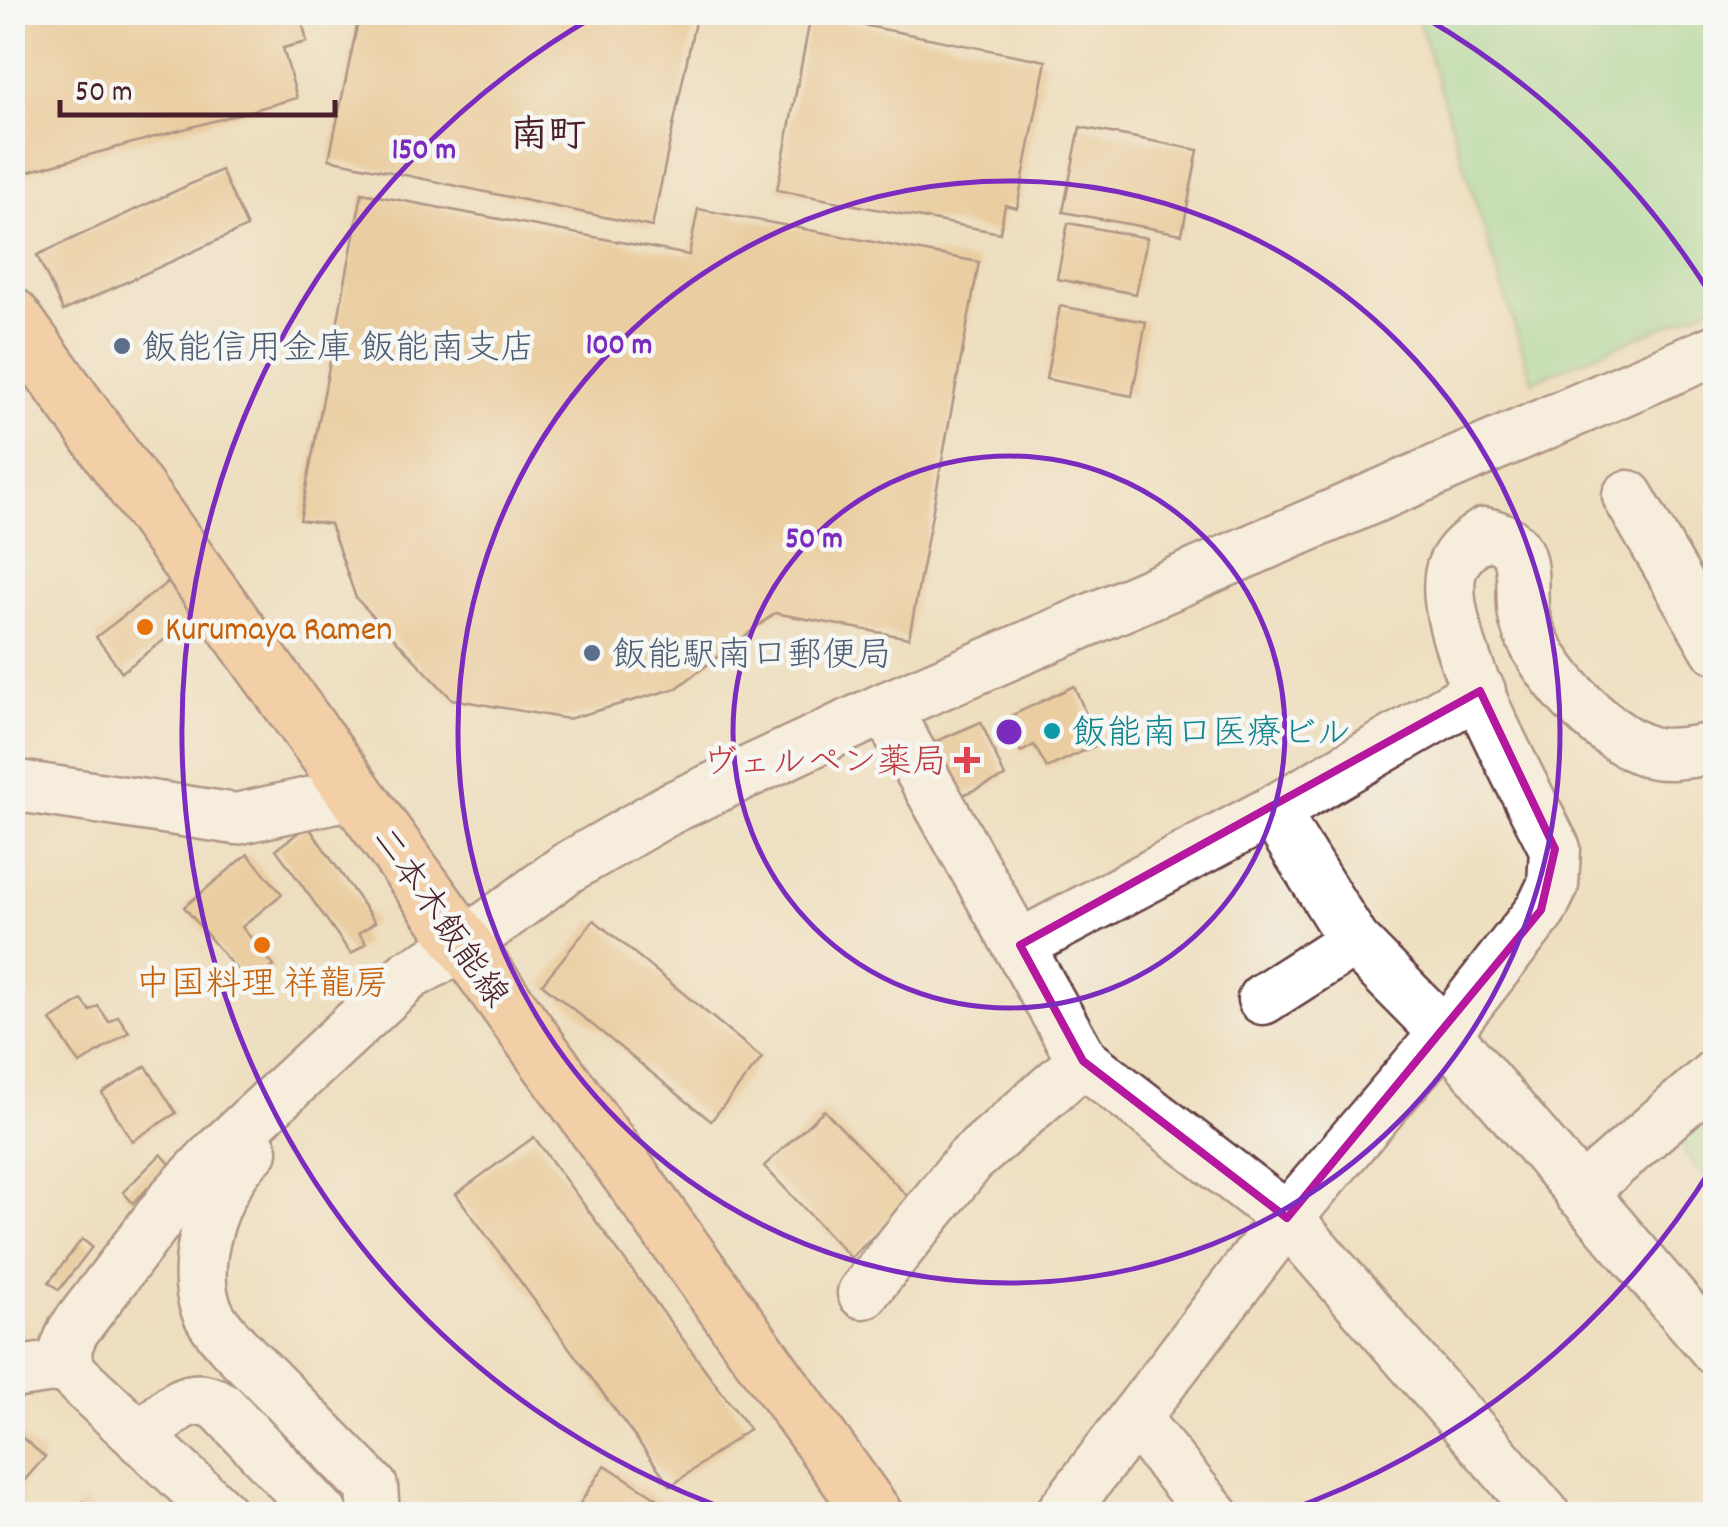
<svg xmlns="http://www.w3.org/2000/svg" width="1728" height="1527" font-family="Dekko,'Klee One',sans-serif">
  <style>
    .green { fill: #8ede9e; stroke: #6c7e64; stroke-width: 2.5 }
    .building { fill: #e5b97c }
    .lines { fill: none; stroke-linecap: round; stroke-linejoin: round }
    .minor-casing { stroke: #633c41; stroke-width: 55 }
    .major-casing { stroke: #633c41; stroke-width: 60 }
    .minor { stroke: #fff; stroke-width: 50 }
    .major { stroke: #f7bd88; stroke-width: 55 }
    .marked { fill: none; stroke: #b5179e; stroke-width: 8; stroke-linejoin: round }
    .ring { fill: none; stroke: #7b2cbf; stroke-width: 5 }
    .service-dot { fill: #5c6f8a; stroke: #f6f6f2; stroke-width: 4 }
    .food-dot { fill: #e8710a; stroke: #f6f6f2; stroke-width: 4 }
    .culture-dot { fill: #0f9aa8; stroke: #f6f6f2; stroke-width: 4 }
    .health-dot { fill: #e0444e; stroke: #f6f6f2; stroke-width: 4 }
    .labels { text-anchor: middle; stroke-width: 9; stroke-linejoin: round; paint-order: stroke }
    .service-label { font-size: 35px; fill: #4e5e75; stroke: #f6f6f2; text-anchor: start }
    .food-label { font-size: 35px; fill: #c56008; stroke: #f6f6f2; text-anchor: start }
    .culture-label { font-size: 35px; fill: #0d838f; stroke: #f6f6f2; text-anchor: start }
    .health-label { font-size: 35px; fill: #be3a42; stroke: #f6f6f2; text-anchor: end }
    .street-label { font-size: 35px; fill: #4a1f2b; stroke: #f6f6f2 }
    .neighbourhood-label { font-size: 38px; font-weight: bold; fill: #4a1f2b; stroke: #f6f6f2 }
    .centre { fill: #7b2cbf; stroke: #f6f6f2; stroke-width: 5 }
    .ring-label { font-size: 30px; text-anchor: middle; font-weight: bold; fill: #7b2cbf; stroke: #f6f6f2; stroke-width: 9; stroke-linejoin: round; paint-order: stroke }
  </style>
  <rect width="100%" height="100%" fill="#f6f6f2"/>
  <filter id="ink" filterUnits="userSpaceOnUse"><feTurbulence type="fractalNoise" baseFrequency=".01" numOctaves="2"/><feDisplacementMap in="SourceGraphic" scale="20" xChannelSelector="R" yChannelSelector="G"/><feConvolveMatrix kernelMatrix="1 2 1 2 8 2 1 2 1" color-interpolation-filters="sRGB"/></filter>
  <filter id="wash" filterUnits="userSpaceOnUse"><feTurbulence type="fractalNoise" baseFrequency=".0048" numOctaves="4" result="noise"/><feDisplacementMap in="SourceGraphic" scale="40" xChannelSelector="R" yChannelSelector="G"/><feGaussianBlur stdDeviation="2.25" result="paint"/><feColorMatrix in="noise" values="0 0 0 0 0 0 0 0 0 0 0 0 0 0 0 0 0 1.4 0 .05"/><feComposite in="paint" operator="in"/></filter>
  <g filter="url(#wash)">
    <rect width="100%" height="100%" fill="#eedfc0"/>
    <g class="green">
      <path d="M1416,13H1715V305L1532,381Z"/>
      <path d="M1715,1094V1191L1671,1134Z"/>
    </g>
    <g id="blocks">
      <g class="building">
        <path d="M12,12H300L307,42L283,48L297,98L12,176Z"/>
        <path d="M360,12H697L652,227L329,159Z"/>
        <path d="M1210,12H1247L1245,21Z"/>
        <path d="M811,15L1046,61L1017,208L1005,205L1000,233L777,190Z"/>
        <path d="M1080,127L1198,150L1182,234L1063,212Z"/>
        <path d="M221,170L247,227L63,311L37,255Z"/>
        <path d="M362,193L689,255L698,209L979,262L909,638L775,613L677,688L568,719L452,699L356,598L330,524L300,520Z"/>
        <path d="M1068,223L1147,238L1136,294L1057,279Z"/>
        <path d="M1060,306L1146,322L1132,396L1046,379Z"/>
        <path d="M168,582L194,617L122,672L96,637Z"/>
        <path d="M1074,686L1099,744L1047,768L1034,745L1021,752L1004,719Z"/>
        <path d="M981,722L1005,777L953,799L930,744Z"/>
        <path d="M308,826L375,922L359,933L366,943L351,954L276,849Z"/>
        <path d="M248,854L282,894L242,927L274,966L250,986L184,907Z"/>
        <path d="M594,920L762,1058L711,1121L542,984Z"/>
        <path d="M82,1000L90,1011L98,1006L109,1022L118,1016L129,1032L80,1064L51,1020Z"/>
        <path d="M146,1066L176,1113L132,1141L102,1093Z"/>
        <path d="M824,1110L911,1200L851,1258L764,1166Z"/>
        <path d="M534,1137L749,1429L671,1486L456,1194Z"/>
        <path d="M161,1154L171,1165L133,1203L123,1192Z"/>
        <path d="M82,1239L92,1247L59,1290L49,1282Z"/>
        <path d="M12,1429L45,1457L22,1483V1503L12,1504Z"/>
        <path d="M605,1465L682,1514H573Z"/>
        <path d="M83,1502L97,1514H72Z"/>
      </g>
    </g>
  </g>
  <g filter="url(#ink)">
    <use href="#blocks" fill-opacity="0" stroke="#633c41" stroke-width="2.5"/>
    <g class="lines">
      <g class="minor-casing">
        <g id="minor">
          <path d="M1628,496L1716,648"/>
          <path d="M885,708L1083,1061L1287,1218L1544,1514"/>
          <path d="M12,785L236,819L354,793"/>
          <path d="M1273,811L1354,941L1445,1033L1716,1350"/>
          <path d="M1020,945L1273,811L1480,691"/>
          <path d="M1263,999L1354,941"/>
          <path d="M252,1151C214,1184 183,1274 212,1320C227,1343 250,1363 269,1382C303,1417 338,1452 372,1487L374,1514"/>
          <path d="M1580,1193L1716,1074"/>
          <path d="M863,1293L970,1160L1083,1061"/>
          <path d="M12,1373L67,1365"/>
          <path d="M1134,1418L1213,1514"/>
          <path d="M142,1440C165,1415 187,1386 221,1407L322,1514"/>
          <path d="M222,1514L76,1377L67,1365L66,1348L73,1331L174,1198L215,1155L409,975L462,946L567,868L671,808L885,708L1716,350"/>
          <path d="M1061,1514L1287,1218L1445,1033L1541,910L1553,885L1555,849C1527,791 1429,623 1453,565C1460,550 1472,542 1485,533C1498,536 1510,540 1517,552C1527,572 1519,598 1525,620C1538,668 1600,735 1647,751C1666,758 1696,751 1716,748"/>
        </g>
      </g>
      <g class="major-casing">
        <path id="major" d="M12,316L874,1514"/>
      </g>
      <use href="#minor" class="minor"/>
      <use href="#major" class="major"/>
    </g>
  </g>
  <path d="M0 0H1728V1527H0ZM1480,691L1555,849L1541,910L1287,1218L1083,1061L1020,945Z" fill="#eedfc0" fill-opacity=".55" fill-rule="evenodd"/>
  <path class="marked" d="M1480,691L1555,849L1541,910L1287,1218L1083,1061L1020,945Z"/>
  <g class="ring">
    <circle cx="1009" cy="732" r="276"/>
    <circle cx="1009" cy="732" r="551"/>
    <path d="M1714 1164A827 827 0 0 1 1278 1514M740 1514A827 827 0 0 1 595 16M1422 16A827 827 0 0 1 1714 300"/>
  </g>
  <g class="service-dot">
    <circle cx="122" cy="346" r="10"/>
    <circle cx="592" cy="653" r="10"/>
  </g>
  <g class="food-dot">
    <circle cx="145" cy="627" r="10"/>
    <circle cx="262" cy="945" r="10"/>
  </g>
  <circle class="culture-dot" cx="1052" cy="731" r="10"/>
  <path class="health-dot" d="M962 745h10v10h10v10h-10v10h-10v-10h-10v-10h10z"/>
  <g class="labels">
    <g class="service-label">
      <text x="142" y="358">飯能信用金庫 飯能南支店</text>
      <text x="612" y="665">飯能駅南口郵便局</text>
    </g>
    <g class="food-label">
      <text x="165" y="639">Kurumaya Ramen</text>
      <text x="262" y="994" text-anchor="middle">中国料理 祥龍房</text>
    </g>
    <g class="culture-label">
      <text x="1072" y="743">飯能南口医療ビル</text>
    </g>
    <g class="health-label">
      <text x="947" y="772">ヴェルペン薬局</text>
    </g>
    <g class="street-label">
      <text transform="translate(442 916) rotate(55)" y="12">二本木飯能線</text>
    </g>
    <g class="neighbourhood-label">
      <text x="548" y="146">南町</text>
    </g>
  </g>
  <circle cx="1009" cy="732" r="15" class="centre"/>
  <g class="ring-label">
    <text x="424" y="158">150 m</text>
    <text x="619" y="353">100 m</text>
    <text x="814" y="547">50 m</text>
  </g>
  <rect width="1728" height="1527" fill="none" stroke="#f6f6f2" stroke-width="50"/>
  <path d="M60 100v15h275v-15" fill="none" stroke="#4a1f2b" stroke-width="5"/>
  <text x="75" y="100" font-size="30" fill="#4a1f2b" stroke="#f6f6f2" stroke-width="8" paint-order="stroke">50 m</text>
</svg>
